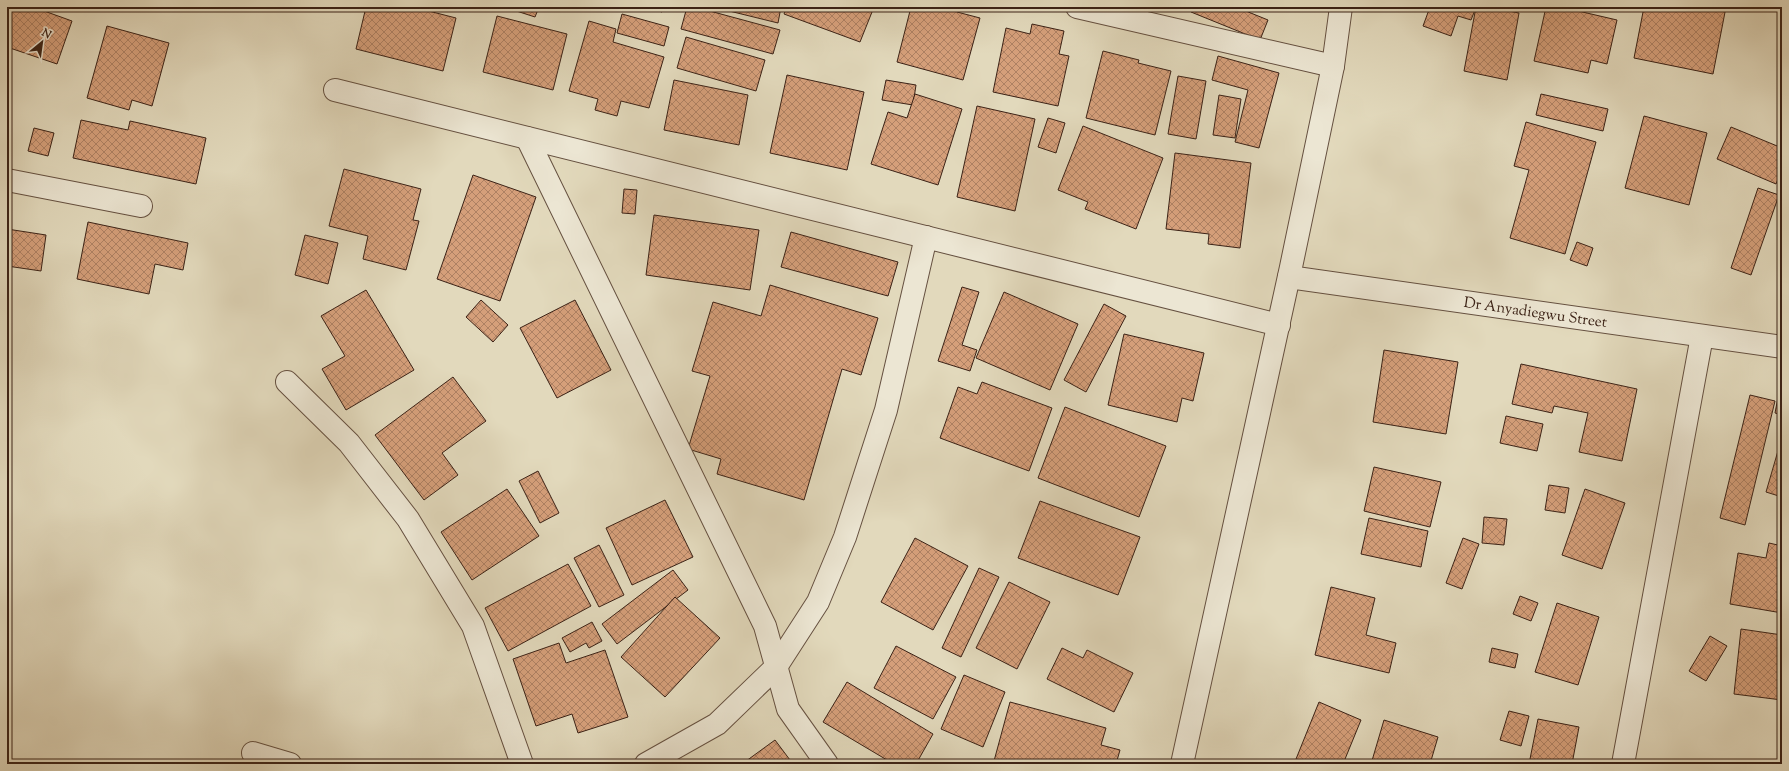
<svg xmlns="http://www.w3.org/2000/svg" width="1789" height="771" font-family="'Sorts Mill Goudy',serif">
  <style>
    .building { fill: url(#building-cross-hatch); stroke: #3b2216 }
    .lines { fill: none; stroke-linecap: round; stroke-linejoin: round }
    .minor-casing { stroke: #655040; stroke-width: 24 }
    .minor { stroke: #ece6d3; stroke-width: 22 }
    .labels { text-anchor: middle; stroke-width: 3.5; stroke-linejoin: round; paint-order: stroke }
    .street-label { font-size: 15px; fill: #3b2216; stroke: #ece6d3 }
  </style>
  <defs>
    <pattern id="building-cross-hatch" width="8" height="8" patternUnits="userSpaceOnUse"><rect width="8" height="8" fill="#d59f7a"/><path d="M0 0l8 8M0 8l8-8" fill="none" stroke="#ae8163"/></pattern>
  </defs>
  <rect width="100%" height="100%" fill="#e2d9bc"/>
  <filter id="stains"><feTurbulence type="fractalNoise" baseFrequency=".005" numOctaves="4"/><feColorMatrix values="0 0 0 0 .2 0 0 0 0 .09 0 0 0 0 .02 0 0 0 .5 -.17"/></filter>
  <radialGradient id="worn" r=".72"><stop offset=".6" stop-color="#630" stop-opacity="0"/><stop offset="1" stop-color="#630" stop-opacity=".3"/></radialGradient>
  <g class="building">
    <path d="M7,7H33L72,21L57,64L7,47Z"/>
    <path d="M366,7H413L456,18L443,71L356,49Z"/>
    <path d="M504,7H539L535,17Z"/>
    <path d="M646,7H664L662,12Z"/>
    <path d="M687,7H695L780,30L773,54L681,29Z"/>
    <path d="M713,7H781L778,23Z"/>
    <path d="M787,7H874L860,42L784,14Z"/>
    <path d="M911,7H958L957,12L980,18L963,80L897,62Z"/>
    <path d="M1192,7H1236L1268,20L1260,40L1191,12Z"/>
    <path d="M1430,7H1466L1475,10L1471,20L1458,16L1451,36L1423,26Z"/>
    <path d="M1476,7H1488L1519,13L1507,80L1464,71Z"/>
    <path d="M1546,7H1561L1617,20L1607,64L1591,60L1588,73L1534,61Z"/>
    <path d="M1644,7H1726L1713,74L1634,58Z"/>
    <path d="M622,14L669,27L664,46L617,33Z"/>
    <path d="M497,16L567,34L553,90L483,72Z"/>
    <path d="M589,21L616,29L613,42L664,57L649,108L621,101L617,116L595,110L598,99L569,91Z"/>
    <path d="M1032,24L1064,31L1059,54L1069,56L1058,106L993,92L1006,28L1030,34Z"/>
    <path d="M107,26L169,43L152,106L132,100L129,110L87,98Z"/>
    <path d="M686,37L765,60L756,91L677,68Z"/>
    <path d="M1103,51L1139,60L1138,63L1171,71L1155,135L1086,118Z"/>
    <path d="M1218,56L1279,73L1259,148L1235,142L1248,90L1212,80Z"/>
    <path d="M787,75L864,92L847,170L770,153Z"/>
    <path d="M1178,76L1206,81L1196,139L1168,134Z"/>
    <path d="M674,80L748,95L739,145L664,130Z"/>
    <path d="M886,80L916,85L913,105L882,100Z"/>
    <path d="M915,94L962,109L938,185L871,164L888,112L907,118Z"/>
    <path d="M1541,94L1608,109L1603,131L1536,115Z"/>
    <path d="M1219,95L1241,99L1235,138L1213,135Z"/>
    <path d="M977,106L1035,119L1015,211L957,197Z"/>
    <path d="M1644,116L1707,133L1689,205L1625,188Z"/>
    <path d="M1048,118L1065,123L1056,153L1038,147Z"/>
    <path d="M81,120L128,130L130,121L206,138L196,184L73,158Z"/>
    <path d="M1526,122L1596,142L1565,254L1510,238L1529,170L1514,166Z"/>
    <path d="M1083,126L1163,158L1136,229L1085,209L1088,202L1058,190Z"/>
    <path d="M1731,127L1782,148V169L1776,184L1717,159Z"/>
    <path d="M34,128L54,133L48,156L28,151Z"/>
    <path d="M1175,153L1251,163L1240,248L1208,244L1209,234L1166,229Z"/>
    <path d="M344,169L421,189L413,220L419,221L406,270L363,259L368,236L329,226Z"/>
    <path d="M473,175L536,197L500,301L437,279Z"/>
    <path d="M1758,188L1779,195L1751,275L1731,268Z"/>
    <path d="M624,189L637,190L635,214L622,213Z"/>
    <path d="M654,215L759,230L750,290L646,275Z"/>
    <path d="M88,222L188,243L183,270L155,264L149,294L77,279Z"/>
    <path d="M7,229L46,235L41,271L7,266Z"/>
    <path d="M791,232L898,262L888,296L781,267Z"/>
    <path d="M305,235L338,243L328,284L295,275Z"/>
    <path d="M1577,242L1593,248L1587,266L1570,260Z"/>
    <path d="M770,285L878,318L861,375L842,369L804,500L717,474L721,459L688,449L710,376L692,371L713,302L761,316Z"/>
    <path d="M962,287L979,292L962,345L977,350L970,371L938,361Z"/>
    <path d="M366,290L414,370L346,410L322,369L345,356L321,316Z"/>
    <path d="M1004,292L1078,324L1050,390L976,358Z"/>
    <path d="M481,300L508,325L493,342L466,317Z"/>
    <path d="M575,300L611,370L557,398L520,328Z"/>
    <path d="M1104,304L1126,316L1086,392L1064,380Z"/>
    <path d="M1124,334L1204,353L1193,401L1182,398L1177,422L1108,405Z"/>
    <path d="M1384,350L1458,362L1446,434L1373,422Z"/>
    <path d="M1521,364L1637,389L1622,461L1579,452L1588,413L1554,406L1552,413L1512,404Z"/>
    <path d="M453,377L486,421L442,453L458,475L424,500L375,435Z"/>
    <path d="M982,382L1052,408L1029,471L940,438L958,387L977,394Z"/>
    <path d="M1780,387L1782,388V415L1775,413Z"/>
    <path d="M1750,395L1775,401L1745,525L1720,518Z"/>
    <path d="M1065,407L1166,446L1139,517L1038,478Z"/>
    <path d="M1506,416L1543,424L1537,451L1500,443Z"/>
    <path d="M1782,437V497L1766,492Z"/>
    <path d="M1374,467L1441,482L1430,527L1364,511Z"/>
    <path d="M538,471L559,513L540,523L519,481Z"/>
    <path d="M1549,485L1569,488L1565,513L1545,510Z"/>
    <path d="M507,489L539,536L472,580L441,532Z"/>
    <path d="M1585,489L1625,503L1602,569L1562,555Z"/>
    <path d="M665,500L693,557L632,585L606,528Z"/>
    <path d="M1040,501L1140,537L1118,595L1018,558Z"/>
    <path d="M1484,517L1507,519L1504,545L1482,543Z"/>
    <path d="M1369,518L1428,531L1421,567L1361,554Z"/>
    <path d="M915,538L968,566L933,630L881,602Z"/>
    <path d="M1463,538L1479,544L1462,589L1446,583Z"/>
    <path d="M1769,543L1782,546V613L1730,604L1738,553L1766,558Z"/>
    <path d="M599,545L624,595L599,607L574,558Z"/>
    <path d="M568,564L591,606L508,651L485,608Z"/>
    <path d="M979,568L999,577L961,657L942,648Z"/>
    <path d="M673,570L688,590L617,644L602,624Z"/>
    <path d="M1009,582L1050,602L1017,669L976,648Z"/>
    <path d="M1331,587L1375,598L1366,635L1396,643L1389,673L1315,655Z"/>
    <path d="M1520,596L1538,603L1531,621L1513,614Z"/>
    <path d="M675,597L720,638L665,697L621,657Z"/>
    <path d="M1557,603L1599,617L1578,685L1535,672Z"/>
    <path d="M592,622L602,641L589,648L586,643L570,652L562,638Z"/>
    <path d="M1741,629L1782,635V700L1734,694Z"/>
    <path d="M1710,636L1727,646L1706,681L1689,671Z"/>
    <path d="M559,643L566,663L605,650L628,717L578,733L572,714L536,726L513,659Z"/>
    <path d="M896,646L956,677L933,719L874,688Z"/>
    <path d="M1062,648L1083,658L1087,650L1133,673L1114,712L1047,679Z"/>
    <path d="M1492,648L1518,654L1515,668L1489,662Z"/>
    <path d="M964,675L1005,692L983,747L941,729Z"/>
    <path d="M847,682L933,734L916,764H884L887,760L823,722Z"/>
    <path d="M1010,702L1106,728L1101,745L1120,750L1116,764H1005L994,761Z"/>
    <path d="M1319,702L1361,720L1343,764H1294Z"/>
    <path d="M1509,711L1529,716L1521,746L1500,740Z"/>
    <path d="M1538,719L1579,727L1572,764H1529Z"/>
    <path d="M1384,720L1438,737L1430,764H1371Z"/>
    <path d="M775,740L793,764H742Z"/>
  </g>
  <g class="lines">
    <g class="minor-casing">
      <g id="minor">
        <path d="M1077,7L1333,66"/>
        <path d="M335,90L1279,325"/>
        <path d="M527,138L765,626L788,709L827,764"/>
        <path d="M7,180L141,206"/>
        <path id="s1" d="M1289,277L1782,347"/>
        <path d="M287,382L349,443L408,519L473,626L522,764"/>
        <path d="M253,753L290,764"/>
        <path d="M646,764L717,724L776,667L818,602L845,537L886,410L926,237"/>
        <path d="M1182,764L1291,267L1333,66L1341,7"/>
        <path d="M1623,764L1702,336"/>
      </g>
    </g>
    <use href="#minor" class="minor"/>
  </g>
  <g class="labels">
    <g class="street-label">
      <text dy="5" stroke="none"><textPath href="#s1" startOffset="249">Dr Anyadiegwu Street</textPath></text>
    </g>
  </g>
  <rect width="1789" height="771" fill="none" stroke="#e2d9bc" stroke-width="24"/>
  <rect x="8" y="8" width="1773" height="755" fill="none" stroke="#3b2216" stroke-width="2"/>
  <rect x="12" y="12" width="1765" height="747" fill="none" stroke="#3b2216"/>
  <g transform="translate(42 42) rotate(29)" stroke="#ece6d3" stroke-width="3" paint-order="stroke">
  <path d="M0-3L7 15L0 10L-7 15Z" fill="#3b2216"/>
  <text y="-6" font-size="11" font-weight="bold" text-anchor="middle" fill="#3b2216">N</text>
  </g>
  <rect width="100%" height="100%" filter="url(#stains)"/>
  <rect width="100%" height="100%" fill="url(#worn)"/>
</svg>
